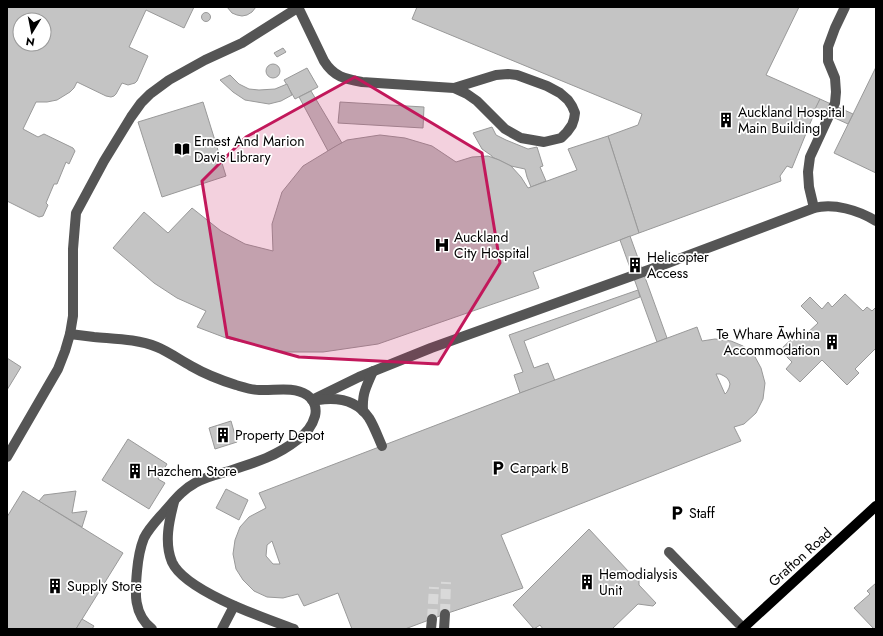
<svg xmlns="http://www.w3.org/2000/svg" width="883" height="636" font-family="Jost,sans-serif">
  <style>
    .building { fill: #c4c4c4; stroke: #999; fill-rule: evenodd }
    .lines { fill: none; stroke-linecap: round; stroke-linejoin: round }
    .minor-tunnel { stroke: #d9d9d9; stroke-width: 10; stroke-dasharray: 10 5; stroke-linecap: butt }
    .minor { stroke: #555; stroke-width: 10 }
    .major { stroke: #000; stroke-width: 10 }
    .marked { fill: #c2185b; fill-opacity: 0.2; stroke: #c2185b; stroke-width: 3; stroke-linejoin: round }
    .labels { text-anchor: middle; stroke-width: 3.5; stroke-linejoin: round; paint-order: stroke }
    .poi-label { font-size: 14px; fill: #000; stroke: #fff; text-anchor: start }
    .street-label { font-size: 14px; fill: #000; stroke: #fff }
  </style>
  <rect width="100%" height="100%" fill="#fff"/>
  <g class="building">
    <path d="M7,7H194L184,28L146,10L129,47L148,56L137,81L135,83L128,85L122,83L116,94L114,96L111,97L106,96L77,82L74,88L70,92L57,100L47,102H36L23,129L38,137L44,134L73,148L75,151L69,164L66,162L57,184H54L46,203L48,205L43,216L39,217L7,201ZM20,20H44V44H20Z"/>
    <path d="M227,7H256L252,12L247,15L242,16L237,15L232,13Z"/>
    <path d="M417,7H799L766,75L820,99L792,168L787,166L780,176L781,181L639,233L608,136L638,125L642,114L412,19Z"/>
    <circle cx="206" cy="17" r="4.5"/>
    <path d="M283,48L286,52L277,57L274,53Z"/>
    <circle cx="273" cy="71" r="7"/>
    <path d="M876,67V173L834,153Z"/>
    <path d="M307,68L318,87L295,99L284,80Z"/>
    <path d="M230,75L239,84L249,89L259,90L275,89L287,84L292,95L281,101L269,104L245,100L233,92L220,80Z"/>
    <path d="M311,91L342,143L328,151L299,97Z"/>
    <path d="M820,99L853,114L848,124L815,109Z"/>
    <path d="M203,102L226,176L162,197L138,122Z"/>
    <path d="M340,102L424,107L423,128L338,123Z"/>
    <path d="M492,127L496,135L506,140L528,149L537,147L543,166L540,167L546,181L531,187L527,177L525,169L511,166L499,160L492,157V156L482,149L473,133Z"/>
    <path d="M380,135L405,138L432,146L456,162L472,157L488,156L499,160L511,166L521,177L528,188L577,170L568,149L608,136L639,233L533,272L539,288L378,344L323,352H286L226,338L197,327L206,311L177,298L154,283L113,248L144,212L168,233L192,208L221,231L245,244L273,251L272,224L282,192L303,166L336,146L347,140Z"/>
    <path d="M630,236L667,338L657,342L620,240Z"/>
    <path d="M638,290L640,297L524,341L534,368L548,363L555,381L520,393L514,375L523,372L509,335Z"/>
    <path d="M845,294L863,311L867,307L872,311L876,307V348L855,369L859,373L847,385L822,360L800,382L786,369L792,362L780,350L799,332L804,336L818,323L801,306L810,297L822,309L828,302L832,307Z"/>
    <path d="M697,327L702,341L715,339L731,341L743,346L754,355L761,368L765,383L763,399L756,413L744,424L734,427L741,441L501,535L523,588L445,614L405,629H352L338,593L304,606L298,594L283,598L267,597L254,591L243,580L236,569L233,554L235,540L240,527L249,517L266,508L259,493L520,393ZM716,374H720L724,376L727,378L729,381L730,384L729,388L727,392L725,394ZM272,541L280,564H273L266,556L267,545Z"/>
    <path d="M7,358L21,367L7,390Z"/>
    <path d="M231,421L237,442L215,449L209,428Z"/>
    <path d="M128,439L167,464L158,479L165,483L149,509L102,480Z"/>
    <path d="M226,489L248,500L239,520L216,508Z"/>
    <path d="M23,491L123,553L76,629H7V517Z"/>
    <path d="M76,491L72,513L87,511L82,527L39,501L44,495Z"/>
    <path d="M589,529L629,572L639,573V585L656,603L653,606L638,604L612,629H543L540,625L534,629L513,605Z"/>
    <path d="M876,583V629H874L854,608L870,594L867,591Z"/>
    <path d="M82,619L94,626L92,629H76Z"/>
  </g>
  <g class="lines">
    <g class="minor-tunnel">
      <path d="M445,614L446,582"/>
      <path d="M432,619L434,587"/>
    </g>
    <g class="minor">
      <path d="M298,7L324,61C334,77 345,79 362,82L454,88L496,75L508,74L517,75L547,86L560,93L568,100L572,106L575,113L574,119L572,125L567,132L561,138L544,142L521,138L505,129L477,101L467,94L454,88"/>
      <path d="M814,208L809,187L808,172L810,157L835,103L836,92L835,78L828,61V47L835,28L845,7"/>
      <path d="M70,334C78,335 86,336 94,337C116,339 137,339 157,347C169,352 180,360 191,366C205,374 220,380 236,385C243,387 252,390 259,390C275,391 292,386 307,395C314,400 317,408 315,416C312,427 306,434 297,440C277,456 254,463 229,471C218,474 205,477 195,483C182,490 174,501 164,512C157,520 149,528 144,538C140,548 138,560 137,571C135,592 133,614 152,629"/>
      <path d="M312,400L359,377L431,348L668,263L814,208C834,203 858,210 876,221"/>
      <path d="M318,400C337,397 357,400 369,418C374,426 378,437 382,446"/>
      <path d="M363,411C362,393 366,388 373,371"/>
      <path d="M7,457L58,369L65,351L70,334L73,316V249L76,213L104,161L131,117L141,103L150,94L169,80L205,60L242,43L299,7"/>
      <path d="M174,502C169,521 164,543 172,562C185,591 264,618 294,629"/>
      <path d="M669,552L743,628"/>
      <path d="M222,629L234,606"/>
      <path d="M431,629L432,619"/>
      <path d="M444,629L445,614"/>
    </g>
    <path class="major" d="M742,629L876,506"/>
  </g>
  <path class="marked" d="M355,77L482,153L500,263L438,364L299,357L227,337L202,181L246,137Z"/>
  <defs>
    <g id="building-bare" transform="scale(1.2)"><path d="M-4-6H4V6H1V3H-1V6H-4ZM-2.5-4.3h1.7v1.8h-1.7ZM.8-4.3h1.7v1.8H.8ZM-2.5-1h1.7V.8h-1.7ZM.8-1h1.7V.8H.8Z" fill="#000" stroke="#fff" stroke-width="2.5" paint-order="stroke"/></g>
    <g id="library-bare" transform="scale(1.2)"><path d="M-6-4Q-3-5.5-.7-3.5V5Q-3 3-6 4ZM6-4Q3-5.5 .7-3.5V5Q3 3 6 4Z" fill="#000" stroke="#fff" stroke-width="2.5" paint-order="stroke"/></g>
    <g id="hospital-bare" transform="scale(1.2)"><path d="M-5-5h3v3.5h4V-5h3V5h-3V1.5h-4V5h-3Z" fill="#000" stroke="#fff" stroke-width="2.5" paint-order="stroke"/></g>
    <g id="parking-bare" transform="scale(1.2)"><path d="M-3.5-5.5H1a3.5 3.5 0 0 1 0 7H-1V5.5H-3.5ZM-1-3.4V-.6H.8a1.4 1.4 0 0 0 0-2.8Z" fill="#000" stroke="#fff" stroke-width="2.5" paint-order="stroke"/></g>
  </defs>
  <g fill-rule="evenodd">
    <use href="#building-bare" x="726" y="120"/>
    <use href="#library-bare" x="182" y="149"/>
    <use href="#hospital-bare" x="442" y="245"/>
    <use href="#building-bare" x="635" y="265"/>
    <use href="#building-bare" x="832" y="342"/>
    <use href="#building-bare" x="223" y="435"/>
    <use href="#parking-bare" x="498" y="468"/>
    <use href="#building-bare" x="135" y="471"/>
    <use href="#parking-bare" x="677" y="513"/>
    <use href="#building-bare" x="587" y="582"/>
    <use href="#building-bare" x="55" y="586"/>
  </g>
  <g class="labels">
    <g class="poi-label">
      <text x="738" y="117">Auckland Hospital<tspan x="738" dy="16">Main Building</tspan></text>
      <text x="194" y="146">Ernest And Marion<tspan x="194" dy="16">Davis Library</tspan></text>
      <text x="454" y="242">Auckland<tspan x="454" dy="16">City Hospital</tspan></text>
      <text x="647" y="262">Helicopter<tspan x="647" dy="16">Access</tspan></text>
      <text x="820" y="339" text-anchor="end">Te Whare Āwhina<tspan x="820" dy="16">Accommodation</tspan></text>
      <text x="235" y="440">Property Depot</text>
      <text x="510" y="473">Carpark B</text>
      <text x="147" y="476">Hazchem Store</text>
      <text x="689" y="518">Staff</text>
      <text x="599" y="579">Hemodialysis<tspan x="599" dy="16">Unit</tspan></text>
      <text x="67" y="591">Supply Store</text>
    </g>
    <g class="street-label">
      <text transform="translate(800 557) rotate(-42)" y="5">Grafton Road</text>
    </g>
  </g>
  <rect width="883" height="636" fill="none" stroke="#000000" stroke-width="16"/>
  <g transform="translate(32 32) rotate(190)"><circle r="19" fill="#ffffff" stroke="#999999"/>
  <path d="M0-3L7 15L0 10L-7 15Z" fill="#000000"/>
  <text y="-6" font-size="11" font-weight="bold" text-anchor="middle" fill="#000000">N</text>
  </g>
</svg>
